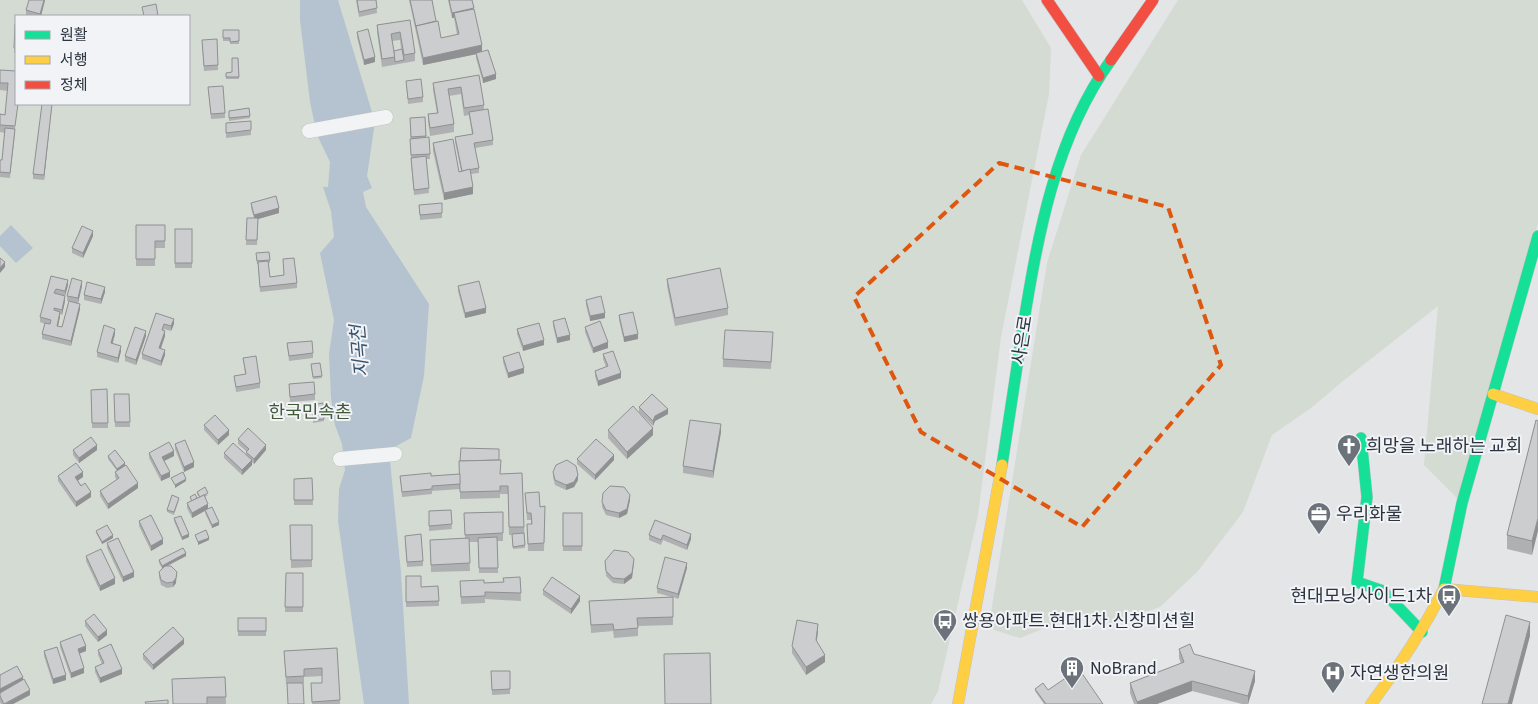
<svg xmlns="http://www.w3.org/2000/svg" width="1538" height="704" font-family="'Source Sans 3','Noto Sans KR',sans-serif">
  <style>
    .green { fill: #d4dbd3; fill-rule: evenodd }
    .water { fill: #b4c3cf }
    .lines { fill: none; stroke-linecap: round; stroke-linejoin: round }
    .street-casing { stroke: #c1c3c5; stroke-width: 15 }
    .fast-casing { stroke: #c1c3c5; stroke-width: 12 }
    .slow-casing { stroke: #c1c3c5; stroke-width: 12 }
    .jam-casing { stroke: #c1c3c5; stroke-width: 12 }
    .street { stroke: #f2f3f4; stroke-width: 14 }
    .fast { stroke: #16e098; stroke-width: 11 }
    .slow { stroke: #ffcf43; stroke-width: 11 }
    .jam { stroke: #f24e42; stroke-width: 11 }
    .wall { fill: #afb0b2; fill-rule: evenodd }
    .shaded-wall { fill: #8e9091 }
    .building { fill: #cbcdcf; stroke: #8e9091 }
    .marked { fill: none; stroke: #df570f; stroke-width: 4; stroke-dasharray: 10 6; stroke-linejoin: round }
    .labels { text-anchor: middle; stroke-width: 4; stroke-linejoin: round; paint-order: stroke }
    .street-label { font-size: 18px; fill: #2b343f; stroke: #f1f3f6 }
    .park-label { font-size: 18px; fill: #42593a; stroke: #f1f3f6 }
    .poi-label { font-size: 18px; fill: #2b343f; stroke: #f1f3f6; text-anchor: start }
    .water-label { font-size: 19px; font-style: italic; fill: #39546f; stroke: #f1f3f6 }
  </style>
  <rect width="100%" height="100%" fill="#e3e5e7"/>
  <g class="green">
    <path d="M0,0H1022L1051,48L1049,94L1001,337L978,515L938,691L931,704H0ZM16,16H189V104H16Z"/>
    <path d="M1178,0H1538V223L1462,503L1424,465L1438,306L1343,381L1311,408L1272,435L1243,512L1198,571L1160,607L1112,623L1077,615L1020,638L994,630L990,619L1047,263L1081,155Z"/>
  </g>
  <g class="water">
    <path d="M300,0H338L375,122L367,176L372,188L363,192L366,207L429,304L424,376L411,438L389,450L401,573L409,704H364L338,521L339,489L345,470L342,444L335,425L331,398L329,354L334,320L320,253L334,237L331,211L323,187H328L330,162L317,135L310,102L300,20Z"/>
    <path d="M11,225L33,248L16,263L0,246V236Z"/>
  </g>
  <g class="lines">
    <g class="street-casing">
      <g id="street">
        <path d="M309,131L386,117"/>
        <path d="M340,459L395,454"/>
      </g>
    </g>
    <g class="fast-casing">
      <g id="fast">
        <path d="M1361,438L1367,497L1357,582L1383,591L1422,632"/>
        <path d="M1002,465C1009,419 1016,373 1023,327C1038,234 1055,138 1111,60"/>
        <path d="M1444,589L1462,503L1538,236"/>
      </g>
    </g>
    <g class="slow-casing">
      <g id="slow">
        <path d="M1493,394L1538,409"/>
        <path d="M958,704L1002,465"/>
        <path d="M1371,704C1399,667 1423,630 1444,589L1538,597"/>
      </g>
    </g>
    <g class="jam-casing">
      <g id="jam">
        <path d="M1047,0L1099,76"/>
        <path d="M1111,60L1153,0"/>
      </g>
    </g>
    <use href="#street" class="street"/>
    <use href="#fast" class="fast"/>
    <use href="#slow" class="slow"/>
    <use href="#jam" class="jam"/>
  </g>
  <g class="wall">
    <path d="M45,0L41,16H30L26,15V10Z"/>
    <path d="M356,0H376L377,13L359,17Z"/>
    <path d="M409,0H432L436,21L441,38L457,35L454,18H452L448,0H472L482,52L496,79L483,83L476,58V54L423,65Z"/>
    <path d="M410,20L415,53V61L382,67L377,32V25ZM400,40L401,49L394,51L392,41Z"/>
    <path d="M15,24H16V53H14Z"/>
    <path d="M223,30H239V44H230V41H223Z"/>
    <path d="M357,32L375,62L364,65L357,37Z"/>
    <path d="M202,45L218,65V70L204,71Z"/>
    <path d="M238,58L239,79H226V73L232,72Z"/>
    <path d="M0,70L16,71L15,134L10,178L0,177V160H2L5,133L0,132V114L5,115L8,91L0,90Z"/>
    <path d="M479,75L484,105V110L493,140V145L475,148L479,168V173L471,174L473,194L444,200L433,151V143L459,172L461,171L455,142V137L472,134L469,115L464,116L461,94L449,96L454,124V132L430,136L428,122V114L437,113L433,90V83Z"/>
    <path d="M406,81L423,97V102L408,104Z"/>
    <path d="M208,87L225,113V118L211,119Z"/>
    <path d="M52,104L44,180L33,179V174Z"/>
    <path d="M249,108L250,118L229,121V111Z"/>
    <path d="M425,117L426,137L430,154V159H426L429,193L414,195L411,163L410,118Z"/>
    <path d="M226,123L251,130V135L226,138Z"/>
    <path d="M251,203L279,213L258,219L257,245H246L247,218H254L251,208Z"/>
    <path d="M419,205L442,213V218L420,220Z"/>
    <path d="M136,225H165V248H155V266H136Z"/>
    <rect x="175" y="229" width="17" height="39"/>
    <path d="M93,236L83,258L72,253V248Z"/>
    <path d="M256,255L270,260V263H268L270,277L284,275L283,259L297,283V288L260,292L258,264H257Z"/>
    <path d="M51,276L68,285L65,296V301L62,315L60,314L58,326L62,327L69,301H67V296L82,286L78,303L80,309L71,346L42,339V334L45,324L40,322V317Z"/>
    <path d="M667,279L728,308V315L675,326L667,286Z"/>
    <path d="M458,286L486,313L465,318L458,291Z"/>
    <path d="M105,292L101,304L84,300V295Z"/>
    <path d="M586,300L605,318L590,321L586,305Z"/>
    <path d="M156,313L174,324L171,331L164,329L163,331L165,336L161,349L165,355L161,366L142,359V354Z"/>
    <path d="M619,315L638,339L624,342L619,320Z"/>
    <path d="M553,321L570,340L557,343L553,326Z"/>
    <path d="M585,327L608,348L593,353L585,332Z"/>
    <path d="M517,329L544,345L523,351L517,334Z"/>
    <path d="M115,334L113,343L121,351L118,363L97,357V352Z"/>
    <path d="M146,336L136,365L125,361V356Z"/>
    <path d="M773,339L771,369L723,367V359Z"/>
    <path d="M287,343L313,353V358L289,361Z"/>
    <path d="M603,354L621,378L598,386L595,376V371L606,367L603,359Z"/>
    <path d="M503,357L524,373L508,378L503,362Z"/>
    <path d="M243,358L260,383V388L236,392L234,376L245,374Z"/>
    <path d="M311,367L322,376V378L313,379Z"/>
    <path d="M289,384L315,394V400L290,402Z"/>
    <path d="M107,389L108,428H92L91,390Z"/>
    <path d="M114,394H129L130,427H115Z"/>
    <path d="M323,403L324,421L313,423L312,405Z"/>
    <path d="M639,407L668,414L655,421L653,426L639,412Z"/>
    <path d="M1536,420L1532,555L1507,549V535Z"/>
    <path d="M204,425L229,435L218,445L204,430Z"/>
    <path d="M608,430L653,435L627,459L608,438Z"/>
    <path d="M721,432L713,478L683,473V466Z"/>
    <path d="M238,439L266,450L254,464L252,462V465L242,475L224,458V453L246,454V451L238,444Z"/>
    <path d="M175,444L194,467L184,472L175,449Z"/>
    <path d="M73,450H97L79,463L73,455Z"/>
    <path d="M149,453L174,456L164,461L170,477L161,481L149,458Z"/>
    <path d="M108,456L125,466L138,488L108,509L100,496V491L117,480L115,477V472L117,471L108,459Z"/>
    <path d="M577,459L614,460L595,480L577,464Z"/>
    <path d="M499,460L500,474L522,473L525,548L513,549L512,535H509L508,494H500V498L460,499V486V489L432,491V494L402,497L400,476H431L459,474Z"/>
    <path d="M553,472L578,480L574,487L566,490L555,485L553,477Z"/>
    <path d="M58,476L83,477L78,481L91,497L76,507L58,481Z"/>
    <path d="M312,478L313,505H294V479Z"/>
    <path d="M197,492L208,495L205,497L208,509L219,525L212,528L205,513V511L192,518L187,508V503L191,501L190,497L197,498L199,497L197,494Z"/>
    <path d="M525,493L540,507L545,506L544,551H528L527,524H531V520H527Z"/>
    <path d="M179,500L174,515L167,512V510Z"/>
    <path d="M630,500L627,514L619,518L606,515L602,507V502Z"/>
    <path d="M451,510L452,529L429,531V511Z"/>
    <path d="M503,512V541H497L498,573H479L478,542H469L470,571L431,572L430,540L465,538L464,513Z"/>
    <rect x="563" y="513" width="19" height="38"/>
    <path d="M174,518L189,537L182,540L174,521Z"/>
    <path d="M655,520L691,539L687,550L663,540L661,545L649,540V535Z"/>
    <path d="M139,521L163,544L151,551L139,526Z"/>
    <path d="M290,525H312V567L291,568Z"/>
    <path d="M96,531L113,538L102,544L96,533Z"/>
    <path d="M405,541L423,561V566L407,567Z"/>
    <path d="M107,543L134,577L123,582L107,548Z"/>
    <path d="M86,556L115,584L100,591L86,561Z"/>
    <path d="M186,556L168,566L176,583L173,587L167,588L161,585L159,577V572L162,568L159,563V560Z"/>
    <path d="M605,561L634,564L632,578L624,584L613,583L606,576Z"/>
    <path d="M687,568L678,599L673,597V625L638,626V636L614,638L613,631L591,633L589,601L672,597L657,593V588Z"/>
    <path d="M286,573H303V612H285Z"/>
    <path d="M406,576L421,587L438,586L439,606L406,607Z"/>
    <path d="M520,577L521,601L485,599V603L461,604L460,581L484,583L504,582Z"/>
    <path d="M543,590L580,601L571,614L543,595Z"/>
    <rect x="238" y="618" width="28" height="18"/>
    <path d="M85,621L107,635L98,642L85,626Z"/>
    <path d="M818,631L816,642L825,662L806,675L792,653V646Z"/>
    <path d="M60,642L86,651L79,654L84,673L71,678L60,647Z"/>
    <path d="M184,644L153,670L143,659V654Z"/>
    <path d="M337,648L340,704H312L311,683H322V676L304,677V683L286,684L284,651Z"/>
    <path d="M1179,649L1255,681L1248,704H1242L1192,691L1157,704H1134L1130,693V683L1181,664L1179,658Z"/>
    <path d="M98,650L122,674L100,683L95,672V667L102,664L98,655Z"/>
    <path d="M44,651L66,680L53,684L44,656Z"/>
    <path d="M491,671H510V694L492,695Z"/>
    <path d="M0,675L23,680L30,695L13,704H1L0,702Z"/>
    <path d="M225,677L226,704H172Z"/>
    <path d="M1035,689L1048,690L1103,704H1044L1035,691Z"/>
  </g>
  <g class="shaded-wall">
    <path d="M44,0H45L41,16H40Z"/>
    <rect x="452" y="13" width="2" height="5"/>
    <path d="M482,45V53L423,65V58Z"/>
    <path d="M375,57V62L364,65V60Z"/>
    <path d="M496,74V79L483,83V78Z"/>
    <path d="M52,104L44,180V175Z"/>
    <path d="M473,187V194L444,200V193Z"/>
    <path d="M279,208V213L258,219L257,245L258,219L254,220V215Z"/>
    <path d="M93,231V236L83,258V253Z"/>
    <path d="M5,262V267L0,273V268Z"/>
    <path d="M68,280V285L65,296V291Z"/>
    <path d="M82,281V286L78,303V298Z"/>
    <path d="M105,287V292L101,304V299Z"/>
    <path d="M65,296V301L62,315V310Z"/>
    <path d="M80,304V309L71,346V341Z"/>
    <path d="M486,308V313L465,318V313Z"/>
    <path d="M60,312V317L57,331V326Z"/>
    <path d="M605,313V318L590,321V316Z"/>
    <path d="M174,319V324L171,331V326Z"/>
    <path d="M115,329V334L111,348V343Z"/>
    <path d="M146,331V336L136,365V360Z"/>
    <path d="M165,331V336L159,353V348Z"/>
    <path d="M638,334V339L624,342V337Z"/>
    <path d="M570,335V340L557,343V338Z"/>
    <path d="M544,340V345L523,351V346Z"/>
    <path d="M608,342V348L593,353V348Z"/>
    <path d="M121,346V351L118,363V358Z"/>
    <path d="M165,350V355L161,366V361Z"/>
    <path d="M524,368V373L508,378V373Z"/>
    <path d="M621,373V378L598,386V381Z"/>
    <path d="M668,409V414L655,421L653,426V421L655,416Z"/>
    <path d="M721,424V432L713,478V471Z"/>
    <path d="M653,428V435L627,459V452Z"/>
    <path d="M229,430V435L218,445V440Z"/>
    <path d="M97,445V450L79,463V458Z"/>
    <path d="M266,445V450L254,464V459Z"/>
    <path d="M174,451V456L162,462V457Z"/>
    <path d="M614,455V460L595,480V475Z"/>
    <path d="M252,460V465L242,475V470Z"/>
    <path d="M194,462V467L184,472V467Z"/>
    <path d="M125,463V466L117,471V469Z"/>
    <path d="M83,472V477L75,482V477Z"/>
    <path d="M170,472V477L161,481V476Z"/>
    <path d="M578,475V480L574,487L566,490V485Z"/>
    <path d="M186,479V481L175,488V485Z"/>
    <path d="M138,483V488L108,509V504Z"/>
    <path d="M91,492V497L76,507V502Z"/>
    <path d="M630,495V500L627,514L619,518V513Z"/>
    <path d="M208,504V509L192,518V513Z"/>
    <path d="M1538,518V531L1532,555V541Z"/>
    <path d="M219,522V525L212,528V525Z"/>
    <path d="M189,534V537L182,540V537Z"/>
    <path d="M691,534V539L687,550V545Z"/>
    <path d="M113,535V538L102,544V542Z"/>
    <path d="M209,538V540L198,545V542Z"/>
    <path d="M163,539V544L151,551V546Z"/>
    <path d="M186,553V556L162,568V566Z"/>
    <path d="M634,559L632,578L624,584V579Z"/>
    <path d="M687,563V568L678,599V594Z"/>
    <path d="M134,572V577L123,582V577Z"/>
    <path d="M177,572L176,583L173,587V582Z"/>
    <path d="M115,578V584L100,591V586Z"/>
    <path d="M580,596V601L571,614V609Z"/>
    <path d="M1530,622V636L1512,704H1508Z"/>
    <path d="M818,624V631L816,648V640Z"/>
    <path d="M107,630V635L98,642V637Z"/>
    <path d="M184,639V644L153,670V665Z"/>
    <path d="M86,646V651L78,654V649Z"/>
    <path d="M825,655V662L806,675V667Z"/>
    <path d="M84,668V673L71,678V673Z"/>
    <path d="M122,669V674L100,683V678Z"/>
    <path d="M1255,671V681L1248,704V696Z"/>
    <path d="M66,675V680L53,684V679Z"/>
    <path d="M23,677V683L0,694V689Z"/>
    <path d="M1192,681V691L1157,704H1137V702Z"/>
    <path d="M30,690V695L13,704H5Z"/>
  </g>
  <g class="building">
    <path d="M29,0H44L40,14L26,10Z"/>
    <path d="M357,0H376L377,8L359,12Z"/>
    <path d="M410,0H432L436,21L416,26V27Z"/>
    <path d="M449,0H472L474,8L452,13Z"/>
    <path d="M156,4L158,16H144L142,7Z"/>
    <path d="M474,9L482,45L423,58L416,26L438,21L441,38L459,34L454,13Z"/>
    <path d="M410,20L415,53L404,55L400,32L391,34L395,57L382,59L377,25Z"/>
    <path d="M15,24H16V48H14Z"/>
    <path d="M368,29L375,57L364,60L357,32Z"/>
    <path d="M223,30H239V41L230,42V38H223Z"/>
    <path d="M217,39L218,65L204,66L202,40Z"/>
    <path d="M402,49L404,60L395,62L394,51Z"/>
    <path d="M488,50L496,74L483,78L476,53Z"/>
    <path d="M232,58H238L239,77H226V73L232,72Z"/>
    <path d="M0,70L16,71V104H18L15,126L0,125V114L5,115L8,83H0Z"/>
    <path d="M479,75L484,105L464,108L461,87L448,89L454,124L430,128L428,114L438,113L433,83Z"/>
    <path d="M421,79L423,97L408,99L406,81Z"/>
    <path d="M223,86L225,113L211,114L208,87Z"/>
    <path d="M42,104H52L44,175L33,174Z"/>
    <path d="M249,108L250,116L229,118V111Z"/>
    <path d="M488,109L493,140L474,143L479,168L462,171L455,137L473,134L469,112Z"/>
    <path d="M425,117L426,136L411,137L410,118Z"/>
    <path d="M251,121V130L226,133V123Z"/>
    <path d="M5,128L15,129L10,173L0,172V160H2Z"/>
    <path d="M429,137L430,154L411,155L410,139Z"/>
    <path d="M453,139L459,172L470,169L473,187L444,193L433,143Z"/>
    <path d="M426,156L429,188L414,190L411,158Z"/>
    <path d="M276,196L279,208L254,215L251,203Z"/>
    <path d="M442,203V213L420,215L419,205Z"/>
    <path d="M247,218H258L257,240H246Z"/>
    <path d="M136,225H165V241H155V259H136Z"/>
    <path d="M82,226L93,231L83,253L72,248Z"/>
    <rect x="175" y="229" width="17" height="34"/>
    <path d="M269,252L270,260L257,261L256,253Z"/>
    <path d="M0,258L5,262L0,268Z"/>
    <path d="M294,258L297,283L260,287L258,262L268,261L270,277L284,275L283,259Z"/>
    <path d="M720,268L728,308L675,318L667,279Z"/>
    <path d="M51,276L68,280L65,291L56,289L54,293L65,296L62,310L54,308V310L60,312L57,326L62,327L69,301L80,304L71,341L42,334L45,323L50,324L51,320L40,317Z"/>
    <path d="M72,278L82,281L78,298L67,296Z"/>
    <path d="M479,281L486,308L465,313L458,286Z"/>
    <path d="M87,282L105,287L101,299L84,295Z"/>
    <path d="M601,296L605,313L590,316L586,300Z"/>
    <path d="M633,312L638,334L624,337L619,315Z"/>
    <path d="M156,313L174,319L171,326L164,324L162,330L165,331L159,348L165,350L161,361L142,354Z"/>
    <path d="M565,318L570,335L557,338L553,321Z"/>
    <path d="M600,321L608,342L593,348L585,327Z"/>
    <path d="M539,323L544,340L523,346L517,329Z"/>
    <path d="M104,325L115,329L111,343L121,346L118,358L97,352Z"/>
    <path d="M135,327L146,331L136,360L125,356Z"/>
    <path d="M725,330L773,332L771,362L723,359Z"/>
    <path d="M312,341L313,353L289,356L287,343Z"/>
    <path d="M613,351L621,373L598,381L595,371L608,366L603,354Z"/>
    <path d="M519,352L524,368L508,373L503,357Z"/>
    <path d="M256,356L260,383L236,387L234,376L246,374L243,358Z"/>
    <path d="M320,363L322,376L313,377L311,364Z"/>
    <path d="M314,382L315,394L290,397L289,384Z"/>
    <path d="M107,389L108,423H92L91,390Z"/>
    <path d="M114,394H129L130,422H115Z"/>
    <path d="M652,394L668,409L655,416L653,421L639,407Z"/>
    <path d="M323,403L324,419L313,420L312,405Z"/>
    <path d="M633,406L653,428L627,452L608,430Z"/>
    <path d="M215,415L229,430L218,440L204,425Z"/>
    <path d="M690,420L721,424L713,471L683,466Z"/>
    <path d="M1536,420L1538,421V518L1532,541L1507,535Z"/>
    <path d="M248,428L266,445L254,459L246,452L249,449L238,439Z"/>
    <path d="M91,437L97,445L79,458L73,450Z"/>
    <path d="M596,439L614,455L595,475L577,459Z"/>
    <path d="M185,440L194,462L184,467L175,444Z"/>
    <path d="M169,442L174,451L162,457L170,472L161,476L149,453Z"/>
    <path d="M233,443L252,460L242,470L224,453Z"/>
    <path d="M461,448L499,449V460L460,461Z"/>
    <path d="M115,450L125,463L117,469L108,456Z"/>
    <path d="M501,460L500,474L522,473L524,527H509L508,486H500V491L460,492L459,461Z"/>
    <path d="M567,460L576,466L578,475L574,482L566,485L555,480L553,472L556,465Z"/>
    <path d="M76,463L83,472L75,477L81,486L85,483L91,492L76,502L58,476Z"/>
    <path d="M126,465L138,483L108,504L100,491L119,478L115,472Z"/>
    <path d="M183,472L186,479L175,485L171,478Z"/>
    <path d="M431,473V476L460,474V484L432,486V489L402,492L400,476Z"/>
    <path d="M312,478L313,500H294V479Z"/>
    <path d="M610,486L624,487L630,495L627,509L619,513L606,510L602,502L603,493Z"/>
    <path d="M205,487L208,493L200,497L197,492Z"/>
    <path d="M539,492L540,507L545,506L544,543L528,544L527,524H532L531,513H527L525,493Z"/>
    <path d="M195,494L197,498L192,501L190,497Z"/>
    <path d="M172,495L179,498L174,512L167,510Z"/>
    <path d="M204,495L208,504L192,513L187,503Z"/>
    <path d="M212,507L219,522L212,525L205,510Z"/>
    <path d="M451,510L452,524L429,526V511Z"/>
    <path d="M503,512V533L465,535L464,513Z"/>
    <rect x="563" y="513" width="19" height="33"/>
    <path d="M151,515L163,539L151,546L139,521Z"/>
    <path d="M181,516L189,534L182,537L174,518Z"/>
    <path d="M655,520L691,534L687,545L663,535L661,540L649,535Z"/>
    <path d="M107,525L113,535L102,542L96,531Z"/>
    <path d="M290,525H312V560H291Z"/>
    <path d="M206,530L209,538L198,542L195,535Z"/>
    <path d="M524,533L525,545L513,547L512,534Z"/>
    <path d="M421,534L423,561L407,562L405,536Z"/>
    <path d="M497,537L498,568H479L478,538Z"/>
    <path d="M118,538L134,572L123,577L107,543Z"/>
    <path d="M469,538L470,563L431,565L430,540Z"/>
    <path d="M183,548L186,553L162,566L159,560Z"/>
    <path d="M101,549L115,578L100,586L86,556Z"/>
    <path d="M614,550L628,552L634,559L632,573L624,579L613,578L606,571L605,561Z"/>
    <path d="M665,557L687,563L678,594L657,588Z"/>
    <path d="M165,566H171L177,572L176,578L173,582L167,583L161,580L159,572Z"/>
    <path d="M286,573H303V607H285Z"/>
    <path d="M406,576H421V587L438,586L439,601L406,602Z"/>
    <path d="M520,577L521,593L485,592V596L461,597L460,581L484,580V583L504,582L503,578Z"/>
    <path d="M552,577L580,596L571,609L543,590Z"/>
    <path d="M673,597V617L637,618L638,628L614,630L613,624L591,625L589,601Z"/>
    <path d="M94,614L107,630L98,637L85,621Z"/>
    <path d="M1506,615L1530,622L1508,704H1482Z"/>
    <rect x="238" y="618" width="28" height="13"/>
    <path d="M797,620L818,624L816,640L825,655L806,667L792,646Z"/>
    <path d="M173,627L184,639L153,665L143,654Z"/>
    <path d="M81,634L86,646L78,649L84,668L71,673L60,642Z"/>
    <path d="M111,644L122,669L100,678L95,667L104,663L98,650Z"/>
    <path d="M1190,644L1194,654L1255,671L1248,696L1192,681L1137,702L1130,683L1184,662L1179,649Z"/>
    <path d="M57,647L66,675L53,679L44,651Z"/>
    <path d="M337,648L340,700L312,702L311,683H322V668L304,669V676L286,677L284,651Z"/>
    <path d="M710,653L711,704H665L664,654Z"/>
    <path d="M17,666L23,677L0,689V675Z"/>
    <path d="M1079,669L1103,704H1046L1035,689L1043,683L1048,690Z"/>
    <path d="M491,671H510V689L492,690Z"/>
    <path d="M225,677L226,697H207V704H173L172,679Z"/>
    <path d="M24,679L30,690L4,704L0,696V693Z"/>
    <path d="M287,683H303L304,704H288Z"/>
    <path d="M168,700V704H146L145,702Z"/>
  </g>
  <path class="marked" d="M999,163L1168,207L1221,365L1082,527L921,432L854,297Z"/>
  <defs>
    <g id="church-pin" transform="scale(1.25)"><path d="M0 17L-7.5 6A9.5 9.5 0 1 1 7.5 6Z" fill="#6b727a" stroke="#f1f3f6"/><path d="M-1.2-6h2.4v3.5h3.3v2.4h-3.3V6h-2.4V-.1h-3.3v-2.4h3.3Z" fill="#fff"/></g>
    <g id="office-pin" transform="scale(1.25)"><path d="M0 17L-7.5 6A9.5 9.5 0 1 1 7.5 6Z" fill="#6b727a" stroke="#f1f3f6"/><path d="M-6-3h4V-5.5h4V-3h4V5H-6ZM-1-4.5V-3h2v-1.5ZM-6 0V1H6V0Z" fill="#fff"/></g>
    <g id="bus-pin" transform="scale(1.25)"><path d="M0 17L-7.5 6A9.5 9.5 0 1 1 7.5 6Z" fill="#6b727a" stroke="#f1f3f6"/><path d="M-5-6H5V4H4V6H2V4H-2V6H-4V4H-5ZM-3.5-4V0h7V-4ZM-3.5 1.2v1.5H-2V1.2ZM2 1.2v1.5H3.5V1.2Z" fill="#fff"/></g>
    <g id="building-pin" transform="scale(1.25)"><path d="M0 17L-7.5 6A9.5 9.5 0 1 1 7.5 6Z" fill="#6b727a" stroke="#f1f3f6"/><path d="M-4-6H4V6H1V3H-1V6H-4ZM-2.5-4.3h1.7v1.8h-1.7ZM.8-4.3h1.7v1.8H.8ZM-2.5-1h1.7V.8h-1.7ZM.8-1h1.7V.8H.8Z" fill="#fff"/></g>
    <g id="hospital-pin" transform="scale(1.25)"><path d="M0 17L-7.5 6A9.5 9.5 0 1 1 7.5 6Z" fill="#6b727a" stroke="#f1f3f6"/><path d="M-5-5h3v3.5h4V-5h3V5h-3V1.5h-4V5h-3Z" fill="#fff"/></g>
  </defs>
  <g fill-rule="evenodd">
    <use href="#church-pin" x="1349" y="446"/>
    <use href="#office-pin" x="1319" y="514"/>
    <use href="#bus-pin" x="1449" y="596"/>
    <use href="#bus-pin" x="945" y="621"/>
    <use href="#building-pin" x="1072" y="668"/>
    <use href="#hospital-pin" x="1333" y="673"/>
  </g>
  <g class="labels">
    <g class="street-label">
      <text transform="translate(1022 340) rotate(-81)" y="6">사은로</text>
    </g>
    <g class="park-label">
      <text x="310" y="418">한국민속촌</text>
    </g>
    <g class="poi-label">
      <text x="1366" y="452">희망을 노래하는 교회</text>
      <text x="1336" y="520">우리화물</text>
      <text x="1432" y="602" text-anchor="end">현대모닝사이드1차</text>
      <text x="962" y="627">쌍용아파트.현대1차.신창미션힐</text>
      <text x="1090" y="674">NoBrand</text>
      <text x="1350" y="679">자연생한의원</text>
    </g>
    <g class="water-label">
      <text transform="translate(359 351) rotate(-95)" y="7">지곡천</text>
    </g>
  </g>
  <rect x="15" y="15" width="175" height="90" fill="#f1f3f6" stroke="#a2a7ad"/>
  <rect x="25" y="31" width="25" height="8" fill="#16e098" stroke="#a2a7ad"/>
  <text x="60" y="40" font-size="15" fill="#2b343f">원활</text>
  <rect x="25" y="56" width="25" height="8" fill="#ffcf43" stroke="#a2a7ad"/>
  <text x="60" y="65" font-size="15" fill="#2b343f">서행</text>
  <rect x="25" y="81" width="25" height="8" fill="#f24e42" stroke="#a2a7ad"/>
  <text x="60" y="90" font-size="15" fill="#2b343f">정체</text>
</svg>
